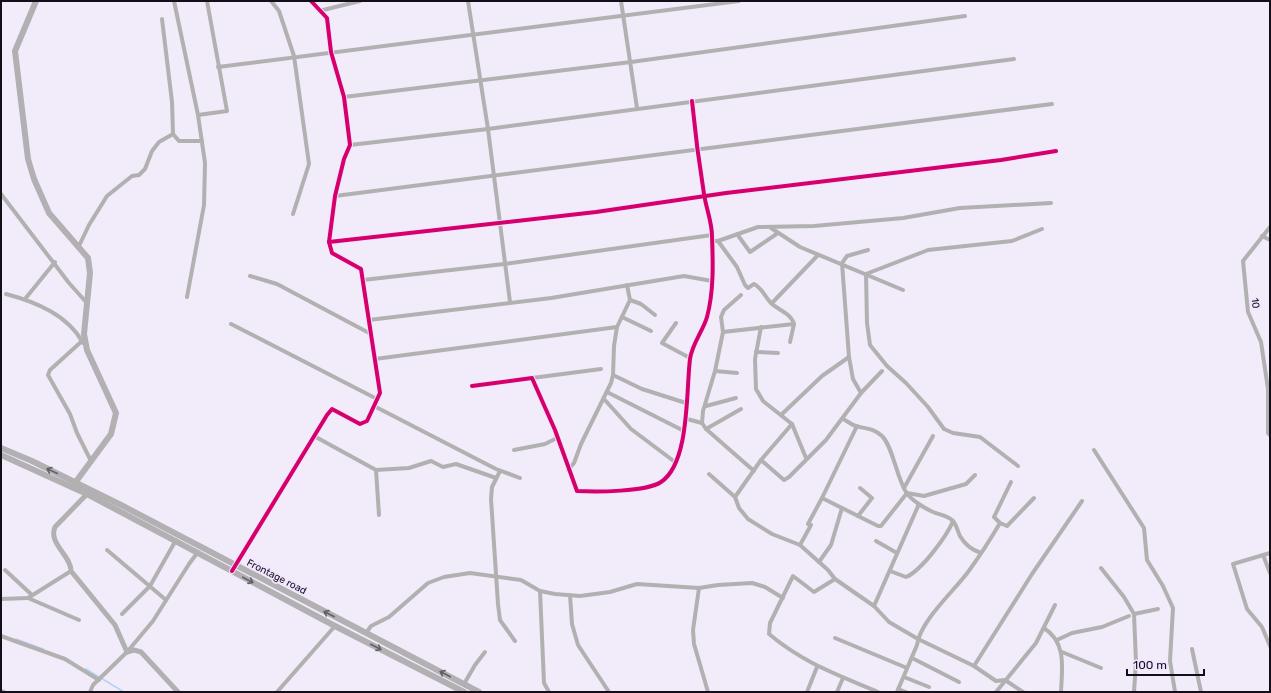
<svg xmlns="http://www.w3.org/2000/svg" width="1271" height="693" font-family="Rubik,sans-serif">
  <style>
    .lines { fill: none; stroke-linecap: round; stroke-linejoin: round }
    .stream { stroke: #b3d4f8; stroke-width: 1.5 }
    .minor { stroke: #b2b1b2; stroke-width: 4 }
    .tertiary { stroke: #b2b1b2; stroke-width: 5 }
    .secondary { stroke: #b2b0b2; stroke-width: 6 }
    .cycleway-casing { stroke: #f2e5ff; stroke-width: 6 }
    .cycleway { stroke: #d6006c; stroke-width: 4 }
    .oneway { stroke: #625f65 }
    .labels { text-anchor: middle; stroke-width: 3.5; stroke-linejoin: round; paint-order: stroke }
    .street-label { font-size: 10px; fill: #130e18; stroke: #f2e5ff }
  </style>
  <rect width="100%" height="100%" fill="#f2ebf9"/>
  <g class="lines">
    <g class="stream">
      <path d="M16,639L43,649"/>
      <path d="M86,669L124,692"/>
    </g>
    <g class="minor">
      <path d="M174,1L198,115L205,163L204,205L187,297"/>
      <path d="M271,1L279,11L294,56L309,164L293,214"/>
      <path d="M468,1L488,129L510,302"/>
      <path d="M621,1L637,108"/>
      <path d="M319,11L360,1"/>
      <path d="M162,19L172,102L173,134L179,141H202"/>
      <path d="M218,67L739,1"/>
      <path d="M344,97L631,62L965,16"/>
      <path d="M198,115L227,111L207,1"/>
      <path d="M350,145L488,129L1014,59"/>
      <path d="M1,194L69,283L86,302"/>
      <path d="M335,196L1052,104"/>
      <path d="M1270,227L1243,261L1248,312L1261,342L1268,389V433L1270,435"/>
      <path d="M771,228L800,247L903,290"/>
      <path d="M737,234L750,252L778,233"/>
      <path d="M1262,236L1270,240"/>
      <path d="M712,241H718L758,227L814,226L903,218L960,208L1051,203"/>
      <path d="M718,241L737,267L745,285L748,288L754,284C762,288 765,297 771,303C778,310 791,313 794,324L723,332"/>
      <path d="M329,242L596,212L726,193L1001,160L1056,151"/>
      <path d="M78,248L89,225L107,196L132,176L139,175L145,169L152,151L159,142L173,134"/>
      <path d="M250,276L277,284L371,334"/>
      <path d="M363,280L504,264L712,235"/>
      <path d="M6,294C36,302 68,315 83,343"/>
      <path d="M25,299L55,262"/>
      <path d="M630,300L641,304L655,315"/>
      <path d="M772,303L818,255"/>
      <path d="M622,317L651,331"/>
      <path d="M369,320L551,298L684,276L712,281"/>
      <path d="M676,323L662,343L690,358"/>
      <path d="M231,324L377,399"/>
      <path d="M761,327L755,359L756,389L763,401L792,424L806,458"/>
      <path d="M82,341L50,370L48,375L70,414L77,433L91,461"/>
      <path d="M790,342L794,324"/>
      <path d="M756,352L778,353"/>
      <path d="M375,359L617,327"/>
      <path d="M715,371L737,373"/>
      <path d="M613,375L642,389L686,403"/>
      <path d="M532,378L601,369"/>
      <path d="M472,386L532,378L555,430L577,491C596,492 646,492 661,482C690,463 686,390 690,359C692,344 703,331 707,317C714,291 713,262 712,236C712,222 706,208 704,194C699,163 695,132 692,101"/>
      <path d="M607,392L684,431"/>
      <path d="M861,393L853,379L849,357L842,263L847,256L868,250"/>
      <path d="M604,399L631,429L675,462"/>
      <path d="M374,406L496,469L520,478"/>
      <path d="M706,406L736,398"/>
      <path d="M781,415L822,376L849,357"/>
      <path d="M687,419L702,423L706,429L754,471"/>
      <path d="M843,419C847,421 852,425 856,426C866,429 874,428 882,436C893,447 896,476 906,492C911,500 924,508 933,512C940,515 946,515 952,520C957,525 957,530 960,536C965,545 972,550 981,553"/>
      <path d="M702,423L703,411L715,371L723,332L721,317L724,310L741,295"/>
      <path d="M857,426L822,498L878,526H881L907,493L924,496L966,484L975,475"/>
      <path d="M706,429L741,409"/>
      <path d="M314,436L376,470L409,468L431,461L443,467L456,464L496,478"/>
      <path d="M514,450L545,444L557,438"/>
      <path d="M1094,450L1144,528L1147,560L1163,586L1173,608L1170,661L1175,692"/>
      <path d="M761,460L784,480L789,477L826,440L861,393L882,371"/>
      <path d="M1018,466L980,437L953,433L944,429L928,407L906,383L887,366L870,345L867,323L866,274L928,250L1012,241L1042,229"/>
      <path d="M376,470L379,515"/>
      <path d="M568,470L574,463L581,444L611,383L613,375L614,346L617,327L630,300L627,285"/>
      <path d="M500,471L492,487L491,499L498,604L500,620L515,641"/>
      <path d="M709,474L735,497L739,508L748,519L772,534L800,545L828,570L835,579L874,606L889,622L918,639L974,666L996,681L1005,680L1023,692"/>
      <path d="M1011,482L994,517L1000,523L1007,526L1034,498"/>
      <path d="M904,488L933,436"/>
      <path d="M735,497L761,460L792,424"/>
      <path d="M858,516L872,498L860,488"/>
      <path d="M876,541L897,553"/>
      <path d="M800,545L811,525L808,524L822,498"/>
      <path d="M107,550L166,600"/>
      <path d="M1270,553L1233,564L1247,609L1262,627L1270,646"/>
      <path d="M1263,555L1270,573"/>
      <path d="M819,562L831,545L842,508"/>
      <path d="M1101,568L1124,597L1134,614L1136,662L1134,692"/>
      <path d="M5,570L32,595"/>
      <path d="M232,571L327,415L332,409L360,424L367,421L380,393L361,269L332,253L329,242L335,196L344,159L350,145L344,97L331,52L327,18L311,1"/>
      <path d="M890,571L906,577C921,571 947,536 953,521"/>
      <path d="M835,579L814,592L793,576L770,623L769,634C805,664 836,674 878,692"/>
      <path d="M699,588L693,630L694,644L708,692"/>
      <path d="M540,591L544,683L549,692"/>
      <path d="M570,595L572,624L578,645L609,692"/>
      <path d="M28,598L79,620"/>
      <path d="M1,599L28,598L71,571"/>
      <path d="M874,606L919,504"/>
      <path d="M122,614L150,586L176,540"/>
      <path d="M1134,614L1158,609"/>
      <path d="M1044,628C1067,643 1062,668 1061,692"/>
      <path d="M366,633L371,626L389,617L428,583L444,577L470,573L521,580L540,591L555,594L580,596L610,592L637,584L699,588L718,585L752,583L765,587L783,598"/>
      <path d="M1,636L65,659L99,680"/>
      <path d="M835,638L907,668"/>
      <path d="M1057,640L1072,633L1102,627L1129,616"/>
      <path d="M1192,649L1201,692"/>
      <path d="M1062,652L1101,668"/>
      <path d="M912,658L959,682"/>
      <path d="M974,666L1032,574L1082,501"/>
      <path d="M904,677L929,687"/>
      <path d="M464,684L475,665L485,652"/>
      <path d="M898,689L906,692"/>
      <path d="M1,691L4,692"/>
      <path d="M90,692L93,685L127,652L153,621L189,564L198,552"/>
      <path d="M277,692L335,626"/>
      <path d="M807,692L817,667"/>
      <path d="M837,692L843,678"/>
      <path d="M897,692L917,645C920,621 954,591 968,572C979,557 990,540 1000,523"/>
      <path d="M996,692L1036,643L1055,605"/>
    </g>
    <path class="tertiary" d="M87,494L55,527C48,544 71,555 71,571L115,625L127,652L134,650L141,652L178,692"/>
    <g class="secondary">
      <path d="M36,1L15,51L28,159L34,179L49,213L88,258L90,273L84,334L87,350L116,413L111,434L72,487"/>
      <path d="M1,448L32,461L121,505L479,692"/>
      <path d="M1,455L87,494L335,626L464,692"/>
    </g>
    <g class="cycleway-casing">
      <g id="cycleway">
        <path d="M329,242L596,212L726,193L1001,160L1056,151"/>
        <path d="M472,386L532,378L555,430L577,491C596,492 646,492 661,482C690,463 686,390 690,359C692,344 703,331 707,317C714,291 713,262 712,236C712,222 706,208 704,194C699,163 695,132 692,101"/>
        <path d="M232,571L327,415L332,409L360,424L367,421L380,393L361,269L332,253L329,242L335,196L344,159L350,145L344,97L331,52L327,18L311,1"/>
      </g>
    </g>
    <use href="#cycleway" class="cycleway"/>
  </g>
  <defs><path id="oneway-shaft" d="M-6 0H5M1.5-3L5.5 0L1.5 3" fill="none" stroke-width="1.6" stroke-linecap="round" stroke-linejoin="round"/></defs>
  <g class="oneway">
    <use href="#oneway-shaft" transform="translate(52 471) rotate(-155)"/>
    <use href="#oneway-shaft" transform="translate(248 580) rotate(28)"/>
    <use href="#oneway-shaft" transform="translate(329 614) rotate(-153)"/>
    <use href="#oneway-shaft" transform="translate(376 647) rotate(27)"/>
    <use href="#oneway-shaft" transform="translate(445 674) rotate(-152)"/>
  </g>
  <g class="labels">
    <g class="street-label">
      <text transform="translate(1256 303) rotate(83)" y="4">10</text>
      <text transform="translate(277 576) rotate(27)" y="4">Frontage road</text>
    </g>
  </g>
  <rect width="1271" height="693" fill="none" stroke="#130e18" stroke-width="4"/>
  <path d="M1127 669v6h77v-6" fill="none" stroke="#130e18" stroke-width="2"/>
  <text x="1133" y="669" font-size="12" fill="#130e18" stroke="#f2e5ff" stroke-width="3" paint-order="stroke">100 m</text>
</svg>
